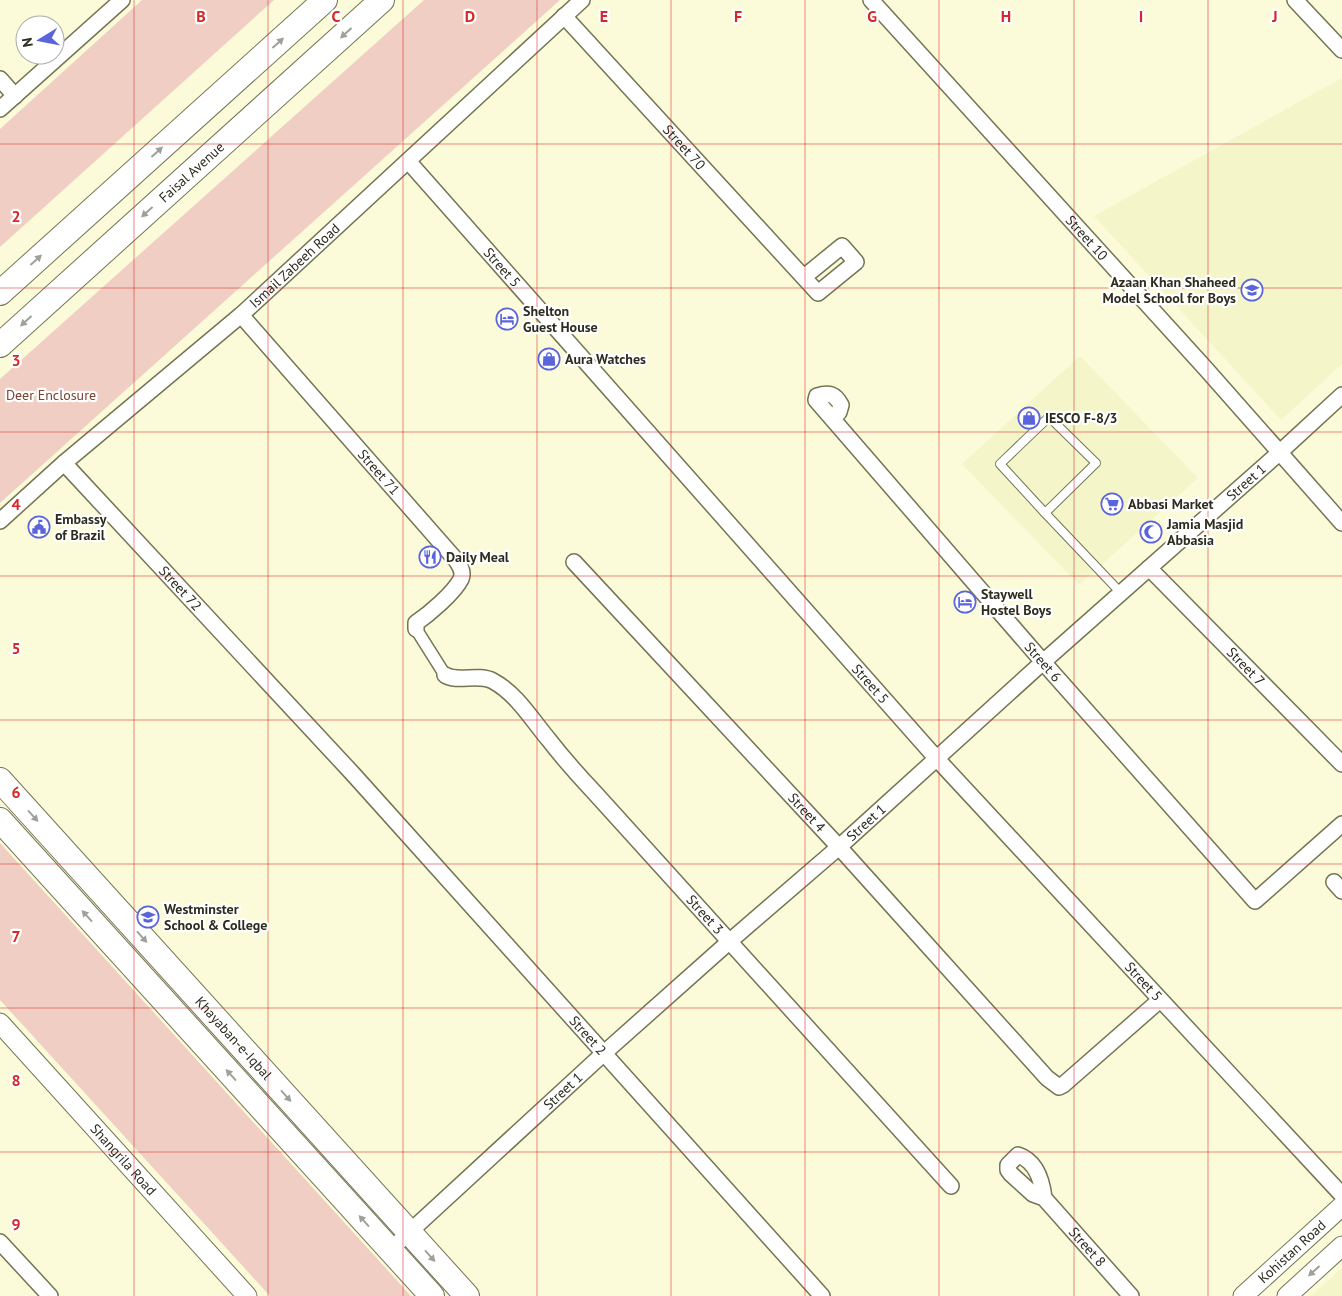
<svg xmlns="http://www.w3.org/2000/svg" width="1342" height="1296" font-family="'PT Sans',sans-serif">
  <style>
    .built { fill: #f5f5ca }
    .green { fill: #f0cec3 }
    .lines { fill: none; stroke-linecap: round; stroke-linejoin: round }
    .service-casing { stroke: #757455; stroke-width: 10 }
    .pedestrian-casing { stroke: #757455; stroke-width: 14 }
    .minor-casing { stroke: #757455; stroke-width: 18 }
    .tertiary-casing { stroke: #757455; stroke-width: 21 }
    .primary-casing { stroke: #757455; stroke-width: 26 }
    .service { stroke: #fff; stroke-width: 8 }
    .pedestrian { stroke: #fff; stroke-width: 11 }
    .minor { stroke: #fff; stroke-width: 15 }
    .tertiary { stroke: #fff; stroke-width: 19 }
    .primary { stroke: #fff; stroke-width: 24 }
    .oneway { fill: #a0a09a }
    .grid { fill: none; stroke: #d62828; stroke-width: 1; stroke-opacity: 0.55 }
    .labels { text-anchor: middle; stroke-width: 4.5; stroke-linejoin: round; paint-order: stroke }
    .street-label { font-size: 14px; fill: #2d2c1f; stroke: #fff }
    .poi-label { font-size: 14px; font-weight: bold; fill: #2d2c1f; stroke: #fff; text-anchor: start }
    .park-label { font-size: 14px; fill: #774534; stroke: #fff }
    .grid-label { font-size: 16px; text-anchor: middle; font-weight: bold; fill: #d62828; stroke: #fff; stroke-width: 4.5; stroke-linejoin: round; paint-order: stroke }
  </style>
  <rect width="100%" height="100%" fill="#fcfbd9"/>
  <g class="built">
    <path d="M1342,78V364L1281,420L1094,216Z"/>
    <path d="M1080,356L1198,478L1079,585L962,464Z"/>
    <path d="M1342,1268V1296H1311Z"/>
  </g>
  <g class="green">
    <path d="M142,0H274L0,247V129Z"/>
    <path d="M424,0H560L0,503V379Z"/>
    <path d="M0,843L411,1296H270L0,1000Z"/>
  </g>
  <g class="lines">
    <g class="service-casing">
      <g id="service">
        <path d="M1049,417L1096,463L1045,513L1000,464Z"/>
        <path d="M1045,513L1121,593"/>
      </g>
    </g>
    <g class="pedestrian-casing">
      <path id="pedestrian" d="M416,629L445,675"/>
    </g>
    <g class="minor-casing">
      <g id="minor">
        <path id="s1" d="M871,0L1206,369L1342,523"/>
        <path d="M1295,0L1342,50"/>
        <path id="s2" d="M564,16L818,293L856,262L842,246L804,277"/>
        <path d="M0,79L15,96"/>
        <path d="M0,109L122,0"/>
        <path id="s3" d="M408,161L937,759L1342,1195"/>
        <path id="s4" d="M241,315L456,560C460,566 464,572 461,579C454,593 429,614 416,623V629"/>
        <path id="s5" d="M833,419L839,412L841,405C835,394 829,392 817,396L816,400L1043,662L1255,901L1342,824"/>
        <path id="s6" d="M64,463L353,774L822,1296"/>
        <path id="s7" d="M0,521L64,463L241,315L582,0"/>
        <path id="s8" d="M574,562L839,847L1047,1078L1059,1087L1063,1085L1160,1000"/>
        <path id="s9" d="M1149,568L1342,764"/>
        <path id="s10" d="M445,675C458,683 478,673 493,681C517,694 532,720 549,740C563,758 578,775 594,792L951,1186"/>
        <path d="M1334,882L1342,891"/>
        <path id="s11" d="M1044,1198C1042,1180 1036,1161 1018,1155L1008,1165V1170L1011,1174L1033,1194L1044,1198L1131,1296"/>
        <path d="M0,1242L50,1296"/>
        <path id="s12" d="M390,1250L603,1054L730,941L839,847L1043,662L1279,453L1342,395"/>
      </g>
    </g>
    <g class="tertiary-casing">
      <g id="tertiary">
        <path id="s13" d="M0,1023L247,1296"/>
        <path id="s14" d="M1243,1296L1342,1206"/>
        <path d="M1287,1296L1342,1246"/>
      </g>
    </g>
    <g class="primary-casing">
      <g id="primary">
        <path d="M0,293L325,0"/>
        <path id="s15" d="M0,345L382,0"/>
        <path id="s16" d="M0,780L467,1296"/>
        <path d="M0,820L432,1296"/>
      </g>
    </g>
    <use href="#service" class="service"/>
    <use href="#pedestrian" class="pedestrian"/>
    <use href="#minor" class="minor"/>
    <use href="#tertiary" class="tertiary"/>
    <use href="#primary" class="primary"/>
  </g>
  <defs><path id="oneway-solid" d="M-6-.8H1V-3.2L6.5 0L1 3.2V.8H-6Z" transform="scale(1.25)"/></defs>
  <g class="oneway">
    <use href="#oneway-solid" transform="translate(346 33) rotate(138)"/>
    <use href="#oneway-solid" transform="translate(278 43) rotate(-42)"/>
    <use href="#oneway-solid" transform="translate(157 152) rotate(-42)"/>
    <use href="#oneway-solid" transform="translate(147 212) rotate(138)"/>
    <use href="#oneway-solid" transform="translate(36 260) rotate(-42)"/>
    <use href="#oneway-solid" transform="translate(26 321) rotate(138)"/>
    <use href="#oneway-solid" transform="translate(33 816) rotate(48)"/>
    <use href="#oneway-solid" transform="translate(87 916) rotate(-132)"/>
    <use href="#oneway-solid" transform="translate(142 937) rotate(48)"/>
    <use href="#oneway-solid" transform="translate(231 1075) rotate(-132)"/>
    <use href="#oneway-solid" transform="translate(286 1096) rotate(48)"/>
    <use href="#oneway-solid" transform="translate(364 1221) rotate(-132)"/>
    <use href="#oneway-solid" transform="translate(430 1256) rotate(48)"/>
    <use href="#oneway-solid" transform="translate(1314 1271) rotate(138)"/>
  </g>
  <path class="grid" d="M134,0V1296M268,0V1296M403,0V1296M537,0V1296M671,0V1296M805,0V1296M939,0V1296M1074,0V1296M1208,0V1296M0,144H1342M0,288H1342M0,432H1342M0,576H1342M0,720H1342M0,864H1342M0,1008H1342M0,1152H1342"/>
  <defs>
    <g id="school-ring" transform="scale(1.125)"><circle r="9.5" fill="#fff" stroke="#5a64db" stroke-width="1.5"/><path d="M0-5L7-2L0 1L-7-2ZM-4 1L0 2.5L4 1V4Q0 6-4 4Z" fill="#5a64db"/></g>
    <g id="hotel-ring" transform="scale(1.125)"><circle r="9.5" fill="#fff" stroke="#5a64db" stroke-width="1.5"/><path d="M-6-4.5h1.5V1H6V5H4.5V3h-9V5H-6ZM-4 0a1.8 1.8 0 1 1 3.6 0ZM.5 0V-2.5h3Q6-2.5 6 0Z" fill="#5a64db"/></g>
    <g id="shop-ring" transform="scale(1.125)"><circle r="9.5" fill="#fff" stroke="#5a64db" stroke-width="1.5"/><path d="M-5-2.5h2.3a2.7 3.5 0 0 1 5.4 0H5L5.5 6h-11ZM-1.5-2.5h3a1.5 2.3 0 0 0-3 0Z" fill="#5a64db"/></g>
    <g id="supermarket-ring" transform="scale(1.125)"><circle r="9.5" fill="#fff" stroke="#5a64db" stroke-width="1.5"/><path d="M-6-5.5h2.5l.6 2H6L4.5 2H-2.5L-4.4-4H-6ZM-1.5 3.2a1.3 1.3 0 1 0 .1 0ZM3 3.2a1.3 1.3 0 1 0 .1 0Z" fill="#5a64db"/></g>
    <g id="civic-ring" transform="scale(1.125)"><circle r="9.5" fill="#fff" stroke="#5a64db" stroke-width="1.5"/><path d="M-.6-6.5H3V-4.5H.6V-3L4-1V1h2V6H-6V1h2V-1L-.6-3ZM-1.2 2.5V6h2.4V2.5Z" fill="#5a64db"/></g>
    <g id="mosque-ring" transform="scale(1.125)"><circle r="9.5" fill="#fff" stroke="#5a64db" stroke-width="1.5"/><path d="M3.5-4.9A6 6 0 1 0 3.5 4.9A5 5 0 1 1 3.5-4.9Z" fill="#5a64db"/></g>
    <g id="restaurant-ring" transform="scale(1.125)"><circle r="9.5" fill="#fff" stroke="#5a64db" stroke-width="1.5"/><path d="M-5-6h1v4h1v-4h1v4h1v-4h1v5L-1.5 .5V6h-2V.5L-5-1ZM5-6V6H3V1.5H1.5Q1.5-4 5-6Z" fill="#5a64db"/></g>
  </defs>
  <g fill-rule="evenodd">
    <use href="#school-ring" x="1252" y="290"/>
    <use href="#hotel-ring" x="507" y="319"/>
    <use href="#shop-ring" x="549" y="359"/>
    <use href="#shop-ring" x="1029" y="418"/>
    <use href="#supermarket-ring" x="1112" y="504"/>
    <use href="#civic-ring" x="39" y="527"/>
    <use href="#mosque-ring" x="1151" y="532"/>
    <use href="#restaurant-ring" x="430" y="557"/>
    <use href="#hotel-ring" x="965" y="602"/>
    <use href="#school-ring" x="148" y="917"/>
  </g>
  <g class="labels">
    <g class="street-label">
      <text dy="5" stroke="none"><textPath href="#s2" startOffset="178">Street 70</textPath></text>
      <text dy="5" stroke="none"><textPath href="#s15" startOffset="258">Faisal Avenue</textPath></text>
      <text dy="5" stroke="none"><textPath href="#s1" startOffset="321">Street 10</textPath></text>
      <text dy="5" stroke="none"><textPath href="#s7" startOffset="390">Ismail Zabeeh Road</textPath></text>
      <text dy="5" stroke="none"><textPath href="#s3" startOffset="142">Street 5</textPath></text>
      <text dy="5" stroke="none"><textPath href="#s4" startOffset="209">Street 71</textPath></text>
      <text dy="5" stroke="none"><textPath href="#s12" startOffset="1150">Street 1</textPath></text>
      <text dy="5" stroke="none"><textPath href="#s6" startOffset="171">Street 72</textPath></text>
      <text dy="5" stroke="none"><textPath href="#s5" startOffset="396">Street 6</textPath></text>
      <text dy="5" stroke="none"><textPath href="#s9" startOffset="138">Street 7</textPath></text>
      <text dy="5" stroke="none"><textPath href="#s3" startOffset="698">Street 5</textPath></text>
      <text dy="5" stroke="none"><textPath href="#s8" startOffset="342">Street 4</textPath></text>
      <text dy="5" stroke="none"><textPath href="#s12" startOffset="640">Street 1</textPath></text>
      <text dy="5" stroke="none"><textPath href="#s10" startOffset="365">Street 3</textPath></text>
      <text dy="5" stroke="none"><textPath href="#s3" startOffset="1102">Street 5</textPath></text>
      <text dy="5" stroke="none"><textPath href="#s6" startOffset="776">Street 2</textPath></text>
      <text dy="5" stroke="none"><textPath href="#s16" startOffset="348">Khayaban-e-Iqbal</textPath></text>
      <text dy="5" stroke="none"><textPath href="#s12" startOffset="235">Street 1</textPath></text>
      <text dy="5" stroke="none"><textPath href="#s13" startOffset="184">Shangrila Road</textPath></text>
      <text dy="5" stroke="none"><textPath href="#s11" startOffset="184">Street 8</textPath></text>
      <text dy="5" stroke="none"><textPath href="#s14" startOffset="66">Kohistan Road</textPath></text>
    </g>
    <g class="poi-label">
      <text x="1236" y="287" text-anchor="end">Azaan Khan Shaheed<tspan x="1236" dy="16">Model School for Boys</tspan></text>
      <text x="523" y="316">Shelton<tspan x="523" dy="16">Guest House</tspan></text>
      <text x="565" y="364">Aura Watches</text>
      <text x="1045" y="423">IESCO F-8/3</text>
      <text x="1128" y="509">Abbasi Market</text>
      <text x="55" y="524">Embassy<tspan x="55" dy="16">of Brazil</tspan></text>
      <text x="1167" y="529">Jamia Masjid<tspan x="1167" dy="16">Abbasia</tspan></text>
      <text x="446" y="562">Daily Meal</text>
      <text x="981" y="599">Staywell<tspan x="981" dy="16">Hostel Boys</tspan></text>
      <text x="164" y="914">Westminster<tspan x="164" dy="16">School &amp; College</tspan></text>
    </g>
    <g class="park-label">
      <text x="51" y="400">Deer Enclosure</text>
    </g>
  </g>
  <g class="grid-label">
    <text x="201" y="22">B</text>
    <text x="336" y="22">C</text>
    <text x="470" y="22">D</text>
    <text x="604" y="22">E</text>
    <text x="738" y="22">F</text>
    <text x="872" y="22">G</text>
    <text x="1006" y="22">H</text>
    <text x="1141" y="22">I</text>
    <text x="1275" y="22">J</text>
    <text x="16" y="222">2</text>
    <text x="16" y="366">3</text>
    <text x="16" y="510">4</text>
    <text x="16" y="654">5</text>
    <text x="16" y="798">6</text>
    <text x="16" y="942">7</text>
    <text x="16" y="1086">8</text>
    <text x="16" y="1230">9</text>
  </g>
  <g transform="translate(40 40) rotate(260)"><circle r="24" fill="#ffffff" stroke="#ababa5"/>
  <path d="M0-4L9 19L0 12L-9 19Z" fill="#5a64db"/>
  <text y="-8" font-size="14" font-weight="bold" text-anchor="middle" fill="#2d2c1f">N</text>
  </g>
</svg>
